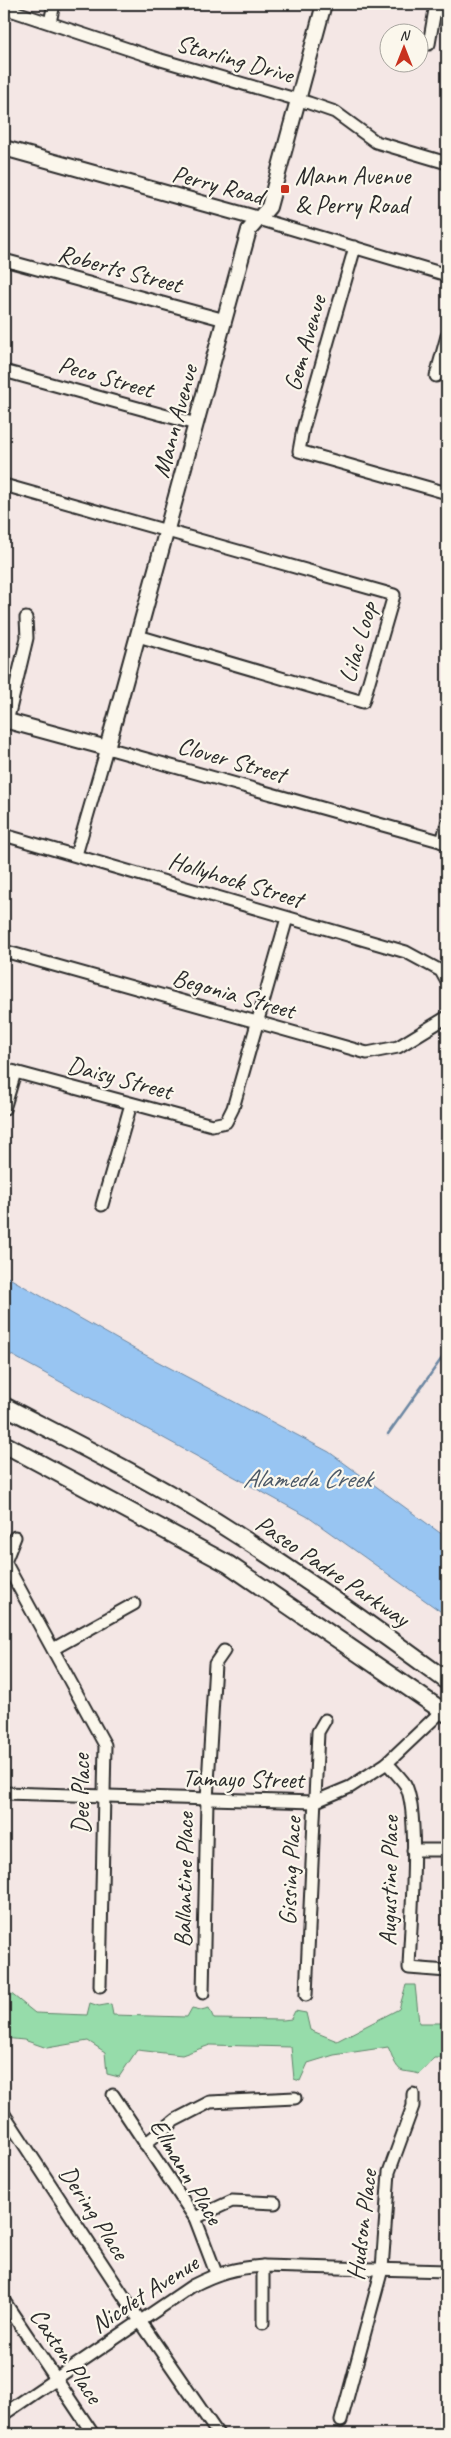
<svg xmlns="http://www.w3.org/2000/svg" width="451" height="2438" font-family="Caveat,sans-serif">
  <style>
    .green { fill: #96dcaa; stroke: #60846a }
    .water { fill: #98c5f2; stroke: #6c87a2 }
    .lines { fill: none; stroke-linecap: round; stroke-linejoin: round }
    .stream { stroke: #6c87a2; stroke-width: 2.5 }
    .minor-casing { stroke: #2b2b2b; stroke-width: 15 }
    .tertiary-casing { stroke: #2b2b2b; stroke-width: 18 }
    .secondary-casing { stroke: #2b2b2b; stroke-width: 20 }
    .minor { stroke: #fbf7ec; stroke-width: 11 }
    .tertiary { stroke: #fbf7ec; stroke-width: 14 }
    .secondary { stroke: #fbf7ec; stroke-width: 16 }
    .poi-dot { fill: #c8321e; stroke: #fbf7ec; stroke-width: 2 }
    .labels { text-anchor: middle; stroke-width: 4.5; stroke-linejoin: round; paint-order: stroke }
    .street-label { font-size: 25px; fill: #2b2b2b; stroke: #fbf7ec }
    .poi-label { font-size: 25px; fill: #2b2b2b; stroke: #fbf7ec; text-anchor: start }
    .water-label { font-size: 26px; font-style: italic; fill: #4c5967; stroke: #fbf7ec }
  </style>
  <rect width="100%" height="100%" fill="#f4e7e5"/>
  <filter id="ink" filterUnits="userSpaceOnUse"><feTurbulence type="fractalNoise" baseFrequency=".02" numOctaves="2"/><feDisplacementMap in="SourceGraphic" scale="10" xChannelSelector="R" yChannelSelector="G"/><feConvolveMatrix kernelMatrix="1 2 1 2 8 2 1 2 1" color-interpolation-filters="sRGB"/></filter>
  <g filter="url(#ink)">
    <path class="green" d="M406,1985H415L419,2023H447V2058H434L419,2074C413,2072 409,2072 403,2071C395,2069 392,2054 388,2047L334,2055L308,2063L300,2081L294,2079L291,2047L210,2045L182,2055L137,2050L119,2077L107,2074L105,2052L88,2041L47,2048L24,2040L4,2038V1988L35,2013L87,2015L90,2003L99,2006L111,2004L113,2015L187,2017L192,2008L201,2010L209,2008L214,2019L283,2020L291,2019L295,2011L306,2013L310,2030L337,2041L399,2009Z"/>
    <path class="water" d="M4,1275L136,1350L329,1452L447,1538V1616L308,1517L4,1351Z"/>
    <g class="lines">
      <path class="stream" d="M388,1434L447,1351"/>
      <g class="minor-casing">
        <g id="minor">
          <path d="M4,8L161,60L309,103L335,112L376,142L447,163"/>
          <path d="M50,22L54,4"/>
          <path d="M429,44L436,4"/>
          <path d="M259,219L447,275"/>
          <path d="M355,247L303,429L299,451L447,493"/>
          <path d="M4,260L225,320"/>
          <path d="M4,371L196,424"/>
          <path d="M436,376L447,336"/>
          <path d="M4,485L394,595L363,702L138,636"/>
          <path d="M7,722L27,638L26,618"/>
          <path d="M4,835L406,952L441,971L447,982"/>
          <path d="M442,842L447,824"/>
          <path d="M76,855L107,748L447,843"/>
          <path d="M4,951L367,1053L398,1047L447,1017"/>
          <path d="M4,1069L212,1125L226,1122L233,1108L287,918"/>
          <path d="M4,1109L15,1072"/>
          <path d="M102,1205L131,1104"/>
          <path d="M15,1537L5,1562L105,1745L100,1986"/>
          <path d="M53,1649L134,1604"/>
          <path d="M387,1763C393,1770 400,1777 405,1784C421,1811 410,1931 409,1968L447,1971"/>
          <path d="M4,1793L314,1802L350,1787L387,1763L446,1707"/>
          <path d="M413,1850H447"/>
          <path d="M203,1993L207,1800L215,1664L224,1651"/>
          <path d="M306,1995L318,1732L325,1720"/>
          <path d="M113,2095L195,2218L216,2273"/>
          <path d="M4,2114L140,2321L218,2434"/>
          <path d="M145,2144L175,2120L210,2102L295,2098"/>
          <path d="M195,2218L232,2201L275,2203"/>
          <path d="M263,2266V2323"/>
          <path d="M4,2301L93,2434"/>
          <path d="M4,2414L192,2286C217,2273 235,2268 263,2266L447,2271"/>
          <path d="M341,2421L382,2269L389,2172L413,2106V2094"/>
          <path d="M447,2434V2432"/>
        </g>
      </g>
      <g class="tertiary-casing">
        <g id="tertiary">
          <path d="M4,148L259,219"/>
          <path d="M4,720L107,748L249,230L269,207L324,4"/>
        </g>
      </g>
      <g class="secondary-casing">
        <g id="secondary">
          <path d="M4,1406C83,1447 164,1487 239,1536C310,1581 379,1631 447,1681"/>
          <path d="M4,1444L228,1564L447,1714"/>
        </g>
      </g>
      <use href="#minor" class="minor"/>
      <use href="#tertiary" class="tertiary"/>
      <use href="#secondary" class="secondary"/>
    </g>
  </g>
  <rect class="poi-dot" x="280" y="184" width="10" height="10" rx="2.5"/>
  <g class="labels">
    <g class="street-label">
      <text transform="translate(235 58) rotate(16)" y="9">Starling Drive</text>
      <text transform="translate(218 184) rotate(15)" y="9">Perry Road</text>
      <text transform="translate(120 268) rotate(15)" y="9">Roberts Street</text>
      <text transform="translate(304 343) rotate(-74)" y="9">Gem Avenue</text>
      <text transform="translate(106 376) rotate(16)" y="9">Peco Street</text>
      <text transform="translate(174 421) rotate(-75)" y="9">Mann Avenue</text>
      <text transform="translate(357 642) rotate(-74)" y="9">Lilac Loop</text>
      <text transform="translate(232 759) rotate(16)" y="9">Clover Street</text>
      <text transform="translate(236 879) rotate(17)" y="9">Hollyhock Street</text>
      <text transform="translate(234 993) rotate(16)" y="9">Begonia Street</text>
      <text transform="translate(120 1077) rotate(15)" y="9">Daisy Street</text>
      <text transform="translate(333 1570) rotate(34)" y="9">Paseo Padre Parkway</text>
      <text transform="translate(243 1778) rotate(1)" y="9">Tamayo Street</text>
      <text transform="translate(80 1794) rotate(-90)" y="9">Dee Place</text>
      <text transform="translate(289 1871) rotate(-87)" y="9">Gissing Place</text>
      <text transform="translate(183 1880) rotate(-89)" y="9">Ballantine Place</text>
      <text transform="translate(388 1881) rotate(-89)" y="9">Augustine Place</text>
      <text transform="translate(187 2171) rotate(59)" y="9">Ellmann Place</text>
      <text transform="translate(95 2212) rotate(57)" y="9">Dering Place</text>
      <text transform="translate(361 2225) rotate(-83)" y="9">Hudson Place</text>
      <text transform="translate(144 2293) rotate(-33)" y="9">Nicolet Avenue</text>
      <text transform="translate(67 2355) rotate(56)" y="9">Caxton Place</text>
    </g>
    <g class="poi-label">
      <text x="295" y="184">Mann Avenue<tspan x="295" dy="29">&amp; Perry Road</tspan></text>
    </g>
    <g class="water-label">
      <text x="307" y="1487">Alameda Creek</text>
    </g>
  </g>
  <rect width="451" height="2438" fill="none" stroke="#fbf7ec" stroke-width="20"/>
  <rect x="10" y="10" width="431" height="2418" fill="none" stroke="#2b2b2b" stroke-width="2" filter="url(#ink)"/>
  <g transform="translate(404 48)"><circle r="24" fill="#fbf7ec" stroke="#a8a59f"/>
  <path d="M0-4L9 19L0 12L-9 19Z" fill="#c8321e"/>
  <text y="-8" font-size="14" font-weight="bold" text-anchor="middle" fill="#2b2b2b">N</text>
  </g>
</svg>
